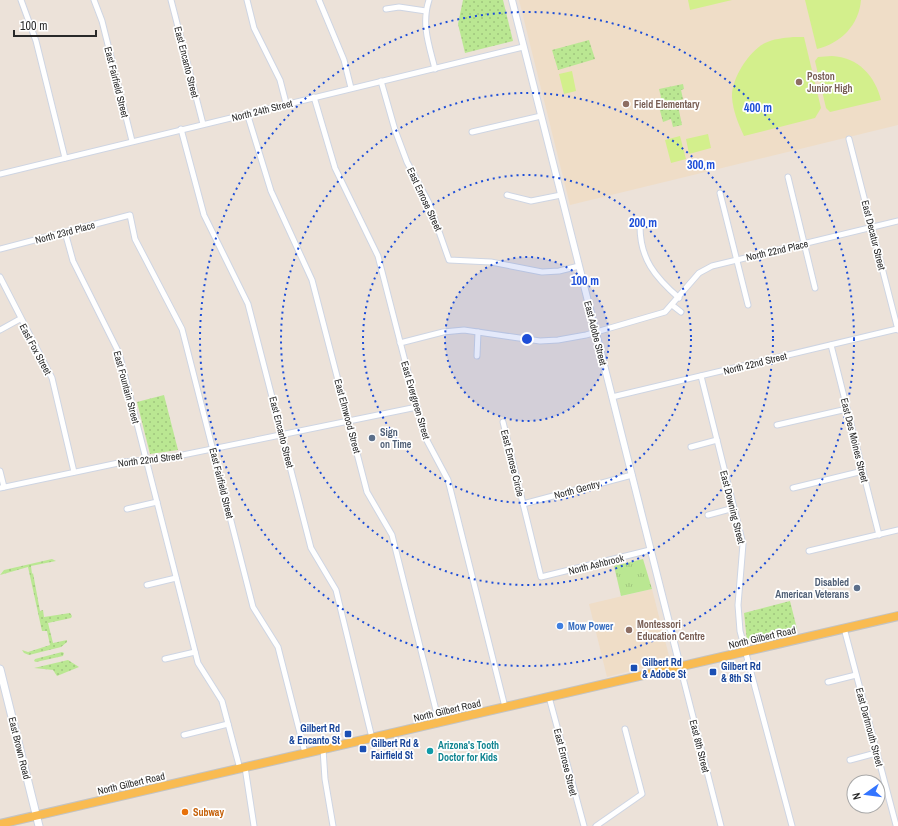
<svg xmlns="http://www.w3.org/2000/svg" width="898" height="826" font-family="'Archivo Narrow',sans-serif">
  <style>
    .education { fill: #efddc7 }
    .grass { fill: url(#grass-tufts) }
    .park { fill: url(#park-dots) }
    .pitch { fill: #d3ef8c }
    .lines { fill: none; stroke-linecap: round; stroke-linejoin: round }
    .minor-casing { stroke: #ced5e3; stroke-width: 7 }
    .tertiary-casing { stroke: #ced5e3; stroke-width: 8 }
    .secondary-casing { stroke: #ced5e3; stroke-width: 9 }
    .primary-casing { stroke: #c3c3c3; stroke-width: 10 }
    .minor { stroke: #fff; stroke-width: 5 }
    .tertiary { stroke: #fff; stroke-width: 6 }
    .secondary { stroke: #fff; stroke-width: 7 }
    .primary { stroke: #f9bb51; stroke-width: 8 }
    .ring { fill: none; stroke: #1d4ed8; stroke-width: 2; stroke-dasharray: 2 4 }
    .education-dot { fill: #8d6e63; stroke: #fff; stroke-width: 1.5 }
    .service-dot { fill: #5c6f8a; stroke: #fff; stroke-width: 1.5 }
    .shop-dot { fill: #3f7fe0; stroke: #fff; stroke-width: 1.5 }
    .transit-dot { fill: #1a4fb4; stroke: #fff; stroke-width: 1.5 }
    .culture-dot { fill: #0f9aa8; stroke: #fff; stroke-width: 1.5 }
    .food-dot { fill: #e8710a; stroke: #fff; stroke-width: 1.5 }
    .labels { text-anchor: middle; stroke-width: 3.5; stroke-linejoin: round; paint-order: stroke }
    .street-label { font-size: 10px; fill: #292929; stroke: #fff }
    .education-label { font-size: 10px; font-weight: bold; fill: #785e54; stroke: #fff; text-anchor: start }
    .service-label { font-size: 10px; font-weight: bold; fill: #4e5e75; stroke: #fff; text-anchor: start }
    .shop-label { font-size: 10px; font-weight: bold; fill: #366cbe; stroke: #fff; text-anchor: start }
    .transit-label { font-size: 10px; font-weight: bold; fill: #164399; stroke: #fff; text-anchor: start }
    .culture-label { font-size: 10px; font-weight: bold; fill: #0d838f; stroke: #fff; text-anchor: start }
    .food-label { font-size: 10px; font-weight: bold; fill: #c56008; stroke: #fff; text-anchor: start }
    .centre { fill: #1d4ed8; stroke: #fff; stroke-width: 2 }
    .ring-label { font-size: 12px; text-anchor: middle; font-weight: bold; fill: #1d4ed8; stroke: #fff; stroke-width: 3.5; stroke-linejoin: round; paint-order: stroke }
  </style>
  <defs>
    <pattern id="grass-tufts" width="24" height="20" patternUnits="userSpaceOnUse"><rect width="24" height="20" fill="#bae792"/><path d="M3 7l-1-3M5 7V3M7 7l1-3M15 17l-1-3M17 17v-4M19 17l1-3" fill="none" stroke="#a0c67e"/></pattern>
    <pattern id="park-dots" width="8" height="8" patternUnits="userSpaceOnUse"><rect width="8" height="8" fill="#bae792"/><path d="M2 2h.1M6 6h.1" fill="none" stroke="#a0c67e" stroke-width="1.8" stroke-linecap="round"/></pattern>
  </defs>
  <rect width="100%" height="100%" fill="#ece2d9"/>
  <g class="education">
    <path d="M519,0H898V125L570,205Z"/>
    <path d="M652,589L669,656L665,662L607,677L589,604Z"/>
  </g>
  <path class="grass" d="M643,559L652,589L621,596L614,566Z"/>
  <g class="park">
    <path d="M463,0H503L513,41L465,53L458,24Z"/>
    <path d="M589,40L595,59L558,70L552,50Z"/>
    <path d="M683,84L684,89L681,90L683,99L677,101L682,125L673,127L671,119L663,122L658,103L661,97L659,89Z"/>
    <path d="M164,395L178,450L150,454L137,402Z"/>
    <path d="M52,559L56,561L31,566L32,574L33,573L40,611L43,610L44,617L70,613L72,616L71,618L48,623L53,643L67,640V642L61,647L29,655L24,653L22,650L28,652L50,645L47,631H42L28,567L0,575L4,570Z"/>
    <path d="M790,601L797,629L747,641L744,613Z"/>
    <path d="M62,652L64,653L63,656L36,662L34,661L35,659Z"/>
    <path d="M68,660L79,667L57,676L53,670L34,668Z"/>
  </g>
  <g class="pitch">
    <path d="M688,0H732L690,10Z"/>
    <path d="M805,0H861C859,25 841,43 817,49Z"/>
    <path d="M793,37H804L821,108L815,118L744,136C738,123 733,111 732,97C731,79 749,51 765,43C773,39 783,38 793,37Z"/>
    <path d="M832,56C858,57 875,76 881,100L830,112L826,108L815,61L818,57Z"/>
    <path d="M572,71L576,91L564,94L559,74Z"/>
    <path d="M708,134L711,148L689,154L686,139Z"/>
    <path d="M680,136L686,159L671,163L665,140Z"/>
  </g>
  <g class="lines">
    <g class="minor-casing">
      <g id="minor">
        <path d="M21,0L36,41L65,158"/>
        <path d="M94,0L102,21L132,141"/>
        <path d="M171,0L203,124"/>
        <path d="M247,0L254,28L280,80L286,103"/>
        <path d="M319,0L344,60L351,88"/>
        <path d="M429,0C421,24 429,45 435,69"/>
        <path d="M386,9L399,7L426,11"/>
        <path d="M381,81L395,130L407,162L429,203L449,260L491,262L542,272L559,271L579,266"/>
        <path d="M314,97L335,168L378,256L424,435L448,480L505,707"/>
        <path d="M247,113L271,191L312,280L367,492L392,535L439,722"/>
        <path d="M181,129L204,215L248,304L311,548L336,590L372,738"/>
        <path d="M472,132L541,116"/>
        <path d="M849,139L898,330"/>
        <path d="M0,174L523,47"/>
        <path d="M788,177L815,288"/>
        <path d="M720,193L748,305"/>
        <path d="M507,195L531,201L561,195"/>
        <path d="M654,222L640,226C640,259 655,277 679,298"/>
        <path d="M65,232L73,261L119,353L198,663L222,701L240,769"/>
        <path d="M0,249L130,215L135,239L182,329L253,607L278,647L305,753"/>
        <path d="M0,277L52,378L74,472"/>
        <path d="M672,305L681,312"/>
        <path d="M0,330L20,319"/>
        <path d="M400,343L443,332L464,330L540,341L558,340L586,335L665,312L699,273L712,266L898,221"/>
        <path d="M831,345L879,535"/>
        <path d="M477,356L478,332"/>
        <path d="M701,376L743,544L738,605L740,631L792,826"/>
        <path d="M612,397L897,329"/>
        <path d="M503,422L541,577L650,550"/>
        <path d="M777,425L847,409"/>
        <path d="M691,447L717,440"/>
        <path d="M0,471L4,487"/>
        <path d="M0,488L123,462L168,458L417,407"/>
        <path d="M793,488L863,471"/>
        <path d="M523,504L632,475"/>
        <path d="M127,509L157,502"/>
        <path d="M708,515L734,508"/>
        <path d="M809,551L898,530"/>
        <path d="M147,585L176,578"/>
        <path d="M844,628L896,825"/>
        <path d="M165,659L195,652"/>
        <path d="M680,666L721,826"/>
        <path d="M828,682L856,675"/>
        <path d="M549,697L584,826"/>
        <path d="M184,735L228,724"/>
        <path d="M323,749L325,779L333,826"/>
        <path d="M850,760L876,753"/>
        <path d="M245,767L254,826"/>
        <path d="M596,826L642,794L625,729"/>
      </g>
    </g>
    <g class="tertiary-casing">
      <path id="tertiary" d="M512,0L680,666"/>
    </g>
    <g class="secondary-casing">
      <path id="secondary" d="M0,669L39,826"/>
    </g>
    <g class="primary-casing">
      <path id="primary" d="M0,824L898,616"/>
    </g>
    <use href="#minor" class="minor"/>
    <use href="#tertiary" class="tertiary"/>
    <use href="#secondary" class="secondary"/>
    <use href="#primary" class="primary"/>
  </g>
  <circle cx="527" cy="339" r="82" fill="#1d4ed8" fill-opacity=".12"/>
  <g class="ring">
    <circle cx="527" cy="339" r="82"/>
    <circle cx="527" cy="339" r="164"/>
    <circle cx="527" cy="339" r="246"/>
    <circle cx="527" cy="339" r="327"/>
  </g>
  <g class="education-dot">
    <circle cx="799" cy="82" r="4"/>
    <circle cx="626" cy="104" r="4"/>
    <circle cx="629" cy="630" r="4"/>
  </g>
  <g class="service-dot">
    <circle cx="372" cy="438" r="4"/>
    <circle cx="857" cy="588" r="4"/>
  </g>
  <circle class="shop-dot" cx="560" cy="626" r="4"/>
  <g class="transit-dot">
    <rect x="630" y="664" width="8" height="8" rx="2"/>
    <rect x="709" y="668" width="8" height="8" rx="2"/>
    <rect x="344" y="730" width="8" height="8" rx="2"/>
    <rect x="359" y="745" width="8" height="8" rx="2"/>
  </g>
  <circle class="culture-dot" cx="430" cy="751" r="4"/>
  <circle class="food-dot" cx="185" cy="812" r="4"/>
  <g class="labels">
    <g class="street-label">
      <text transform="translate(187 62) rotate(76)" y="4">East Encanto Street</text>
      <text transform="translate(117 82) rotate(76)" y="4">East Fairfield Street</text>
      <text transform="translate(262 110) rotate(-14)" y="4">North 24th Street</text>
      <text transform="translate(425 199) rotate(65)" y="4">East Enrose Street</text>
      <text transform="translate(65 232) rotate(-15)" y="4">North 23rd Place</text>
      <text transform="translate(874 235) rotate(76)" y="4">East Decatur Street</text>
      <text transform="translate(777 250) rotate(-13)" y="4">North 22nd Place</text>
      <text transform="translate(596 333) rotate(76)" y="4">East Adobe Street</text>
      <text transform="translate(36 349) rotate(62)" y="4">East Fox Street</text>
      <text transform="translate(755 363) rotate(-14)" y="4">North 22nd Street</text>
      <text transform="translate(127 387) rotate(75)" y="4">East Fountain Street</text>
      <text transform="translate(416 400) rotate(74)" y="4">East Evergreen Street</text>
      <text transform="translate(348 416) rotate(75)" y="4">East Elmwood Street</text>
      <text transform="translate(282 432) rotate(76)" y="4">East Encanto Street</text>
      <text transform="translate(855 440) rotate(76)" y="4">East Des Moines Street</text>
      <text transform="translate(150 459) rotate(-7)" y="4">North 22nd Street</text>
      <text transform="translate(513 463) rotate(76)" y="4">East Enrose Circle</text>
      <text transform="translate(222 483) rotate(76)" y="4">East Fairfield Street</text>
      <text transform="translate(577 489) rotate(-15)" y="4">North Gentry</text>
      <text transform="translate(733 507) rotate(76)" y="4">East Downing Street</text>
      <text transform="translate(596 564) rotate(-14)" y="4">North Ashbrook</text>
      <text transform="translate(762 637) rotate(-13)" y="4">North Gilbert Road</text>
      <text transform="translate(447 710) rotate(-13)" y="4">North Gilbert Road</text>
      <text transform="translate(870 727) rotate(75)" y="4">East Dartmouth Street</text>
      <text transform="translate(700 746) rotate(76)" y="4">East 8th Street</text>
      <text transform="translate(20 748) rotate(76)" y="4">East Brown Road</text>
      <text transform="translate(566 762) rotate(76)" y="4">East Enrose Street</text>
      <text transform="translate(131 783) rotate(-13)" y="4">North Gilbert Road</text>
    </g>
    <g class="education-label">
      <text x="807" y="80">Poston<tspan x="807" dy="12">Junior High</tspan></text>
      <text x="634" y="108">Field Elementary</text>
      <text x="637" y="628">Montessori<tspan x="637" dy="12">Education Centre</tspan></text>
    </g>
    <g class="service-label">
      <text x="380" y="436">Sign<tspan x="380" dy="12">on Time</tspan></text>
      <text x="849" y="586" text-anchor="end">Disabled<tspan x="849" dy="12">American Veterans</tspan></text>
    </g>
    <g class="shop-label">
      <text x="568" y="630">Mow Power</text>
    </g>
    <g class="transit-label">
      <text x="642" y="666">Gilbert Rd<tspan x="642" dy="12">&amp; Adobe St</tspan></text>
      <text x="721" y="670">Gilbert Rd<tspan x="721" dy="12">&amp; 8th St</tspan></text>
      <text x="340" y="732" text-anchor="end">Gilbert Rd<tspan x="340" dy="12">&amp; Encanto St</tspan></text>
      <text x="371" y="747">Gilbert Rd &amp;<tspan x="371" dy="12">Fairfield St</tspan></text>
    </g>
    <g class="culture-label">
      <text x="438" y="749">Arizona's Tooth<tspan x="438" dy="12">Doctor for Kids</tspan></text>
    </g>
    <g class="food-label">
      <text x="193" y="816">Subway</text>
    </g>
  </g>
  <circle cx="527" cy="339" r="6" class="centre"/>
  <g class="ring-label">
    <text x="758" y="112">400 m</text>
    <text x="701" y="169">300 m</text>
    <text x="643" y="227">200 m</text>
    <text x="585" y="285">100 m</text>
  </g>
  <g transform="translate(866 794) rotate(256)"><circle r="19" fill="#ffffff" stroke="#a9a9a9"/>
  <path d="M0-3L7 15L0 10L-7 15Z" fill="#3475ff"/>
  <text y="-6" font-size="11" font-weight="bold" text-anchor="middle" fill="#292929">N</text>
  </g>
  <path d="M14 30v6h82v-6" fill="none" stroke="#292929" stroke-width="2"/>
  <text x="20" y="30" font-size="12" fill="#292929" stroke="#ffffff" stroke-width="3" paint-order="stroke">100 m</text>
</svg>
